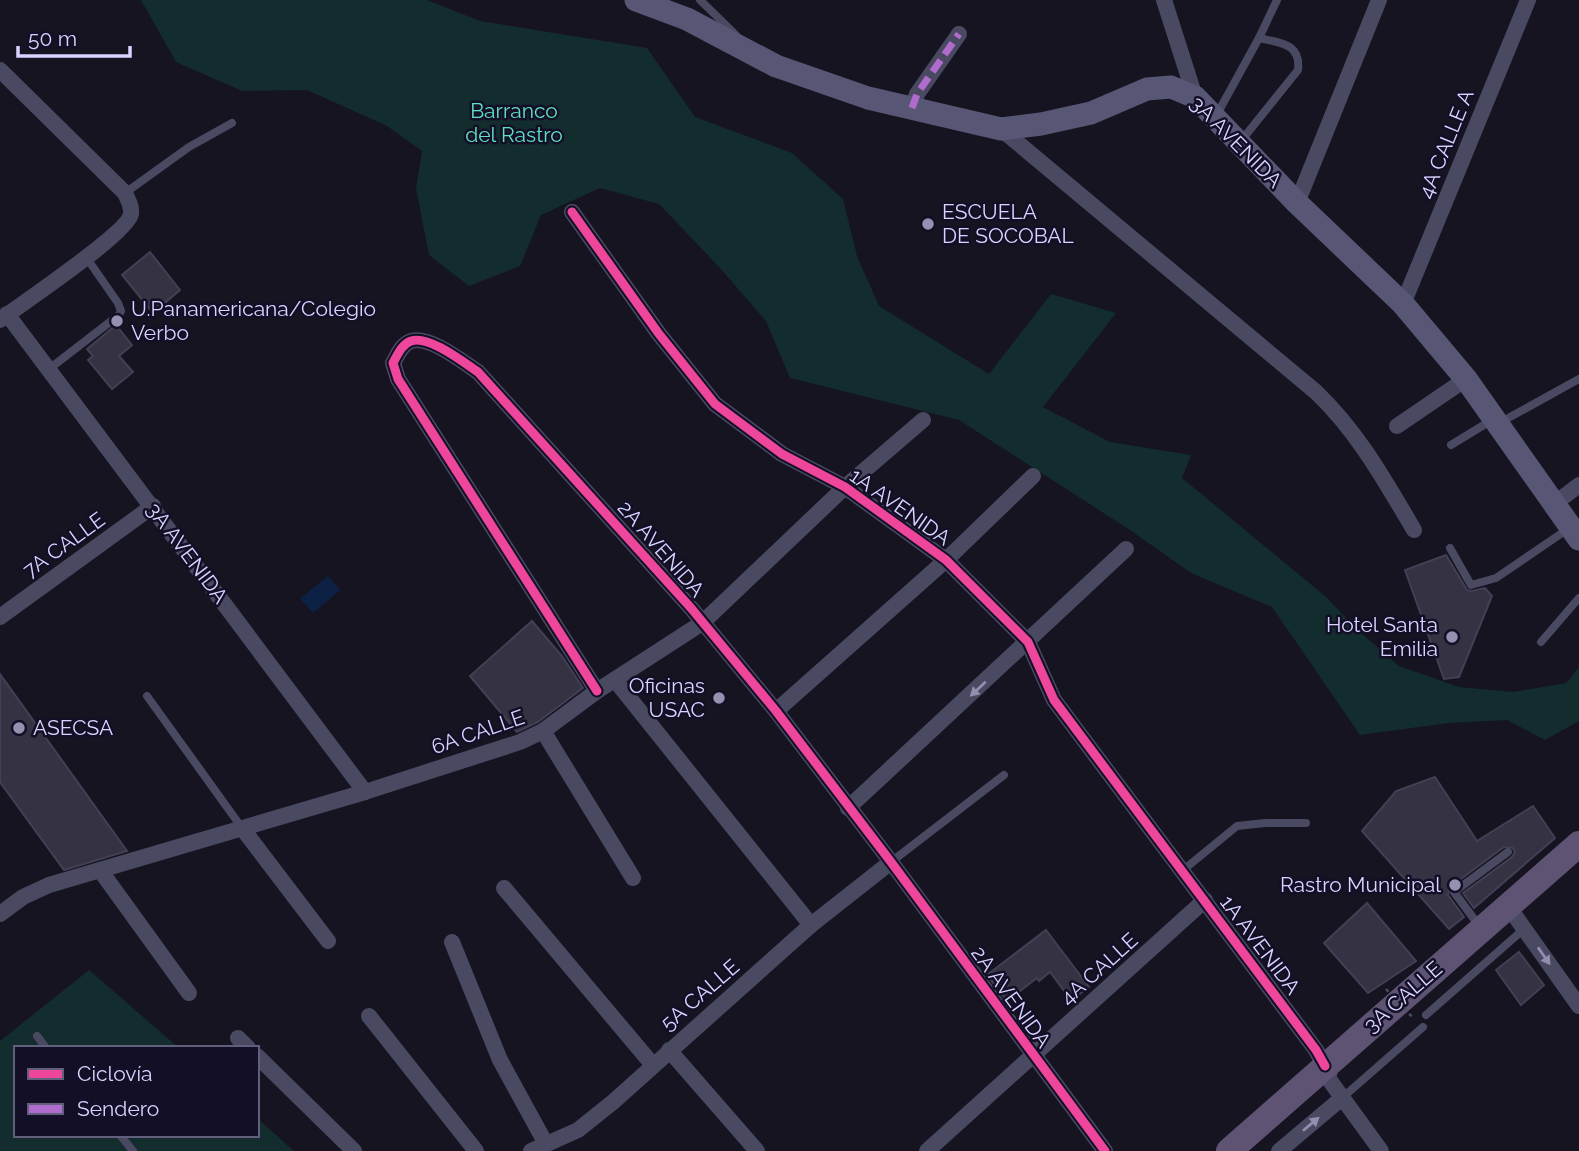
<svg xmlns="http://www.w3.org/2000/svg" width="1579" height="1151" font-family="Raleway,sans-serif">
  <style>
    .green { fill: #132c2d }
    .water { fill: #0d2144 }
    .building { fill: #343243; stroke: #433f54; stroke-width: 2 }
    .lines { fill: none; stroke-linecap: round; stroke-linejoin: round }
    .service { stroke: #4a4962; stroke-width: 8 }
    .minor { stroke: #4a4962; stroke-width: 16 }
    .secondary { stroke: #575674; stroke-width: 23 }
    .primary { stroke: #5e5373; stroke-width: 26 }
    .path-bridge { stroke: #44505f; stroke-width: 2.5; stroke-dasharray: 3.5 5; stroke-linecap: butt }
    .quiet { stroke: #b06ccc; stroke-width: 7; stroke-dasharray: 14 7; stroke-linecap: butt }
    .cycleway-casing { stroke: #130f26; stroke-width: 13 }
    .cycleway { stroke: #ed469a; stroke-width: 9 }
    .oneway { fill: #928eb0 }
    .poi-dot { fill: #9591b1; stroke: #130f26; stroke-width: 2.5 }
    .labels { text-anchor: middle; stroke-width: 5; stroke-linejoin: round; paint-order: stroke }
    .park-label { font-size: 21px; fill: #5fe0c0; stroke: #130f26 }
    .street-label { font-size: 21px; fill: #d9d4ff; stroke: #130f26 }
    .poi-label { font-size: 21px; fill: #d9d4ff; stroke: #130f26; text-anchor: start }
  </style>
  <rect width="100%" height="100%" fill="#161421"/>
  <g class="green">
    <path d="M141,0H427L480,21L647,48L695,117L792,153L843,199L857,256L879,306L989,374L1051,294L1116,313L1043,407L1110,442L1191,455L1182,478L1325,596L1358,630L1399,666L1459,687L1513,692L1566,683L1579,667V721L1545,740L1507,720L1449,723L1360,735L1272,607L1191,573L1130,530L959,420L790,378L766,321L720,268L659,204L600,188L541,215L520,266L469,286L429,255L416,188L422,151L387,126L307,90L242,91L176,62Z"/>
    <path d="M89,970L179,1048H16V1135H257V1118L294,1151H0V1041Z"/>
  </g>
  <path class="water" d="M328,576L340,590L313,613L300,599Z"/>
  <g class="building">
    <path d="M150,252L180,290L153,313L122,275Z"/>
    <path d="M116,325L132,345L119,356L133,372L112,389L88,360L93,356L87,349Z"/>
    <path d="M1446,555L1467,590L1472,591L1485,588L1492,596L1459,677L1444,679L1405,570Z"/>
    <path d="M532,621L562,656L583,688L538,722L517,732L470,676Z"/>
    <path d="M0,674L127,851L64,870L0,782Z"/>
    <path d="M1435,777L1477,841L1533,806L1555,838L1474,908L1463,893L1512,857L1515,852L1513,848L1504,847L1450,887L1448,895L1464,917L1449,929L1362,831L1396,791Z"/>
    <path d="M1367,903L1416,961L1368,993L1324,943Z"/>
    <path d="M1046,930L1089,987L1071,1000L1050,972L1039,981L1037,978L1007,1001L987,975Z"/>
    <path d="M1519,952L1544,985L1521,1005L1496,970Z"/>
  </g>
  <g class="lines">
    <g class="service">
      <path d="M700,0L736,35"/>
      <path d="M1259,38L1277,0"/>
      <path d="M1216,116L1259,38C1280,43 1301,43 1298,70L1241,141"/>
      <path d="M125,193L189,147L232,123"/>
      <path d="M49,369L119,315L121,311L118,303L86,257"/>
      <path d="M1501,422L1579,379"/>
      <path d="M1451,445L1492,420"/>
      <path d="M1450,548L1471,585L1496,578L1568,529"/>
      <path d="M1541,642L1579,598"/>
      <path d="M147,696L242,828"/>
      <path d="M891,862L1004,775"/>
      <path d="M1182,871L1237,826L1265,823H1306"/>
      <path d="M1480,927L1454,892L1508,852"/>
      <path d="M1426,1015L1524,929"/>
      <path d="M37,1036L46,1048"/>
      <path d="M1342,1098L1423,1027"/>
      <path d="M120,1135L133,1151"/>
    </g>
    <g class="minor">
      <path d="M1164,0L1195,97"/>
      <path d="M0,70L125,193C128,200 132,206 131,214C128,233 21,304 0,320"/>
      <path d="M912,108L917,94L959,34"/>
      <path d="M1001,129L1316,392C1358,432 1385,481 1414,530"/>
      <path d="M1297,203L1379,0"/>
      <path d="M572,212L659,334L715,404L782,454L845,487L946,560L1028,642L1054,700L1316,1050L1325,1066"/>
      <path d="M1403,304L1528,0"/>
      <path d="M7,314L365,792"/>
      <path d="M1397,426L1466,379"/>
      <path d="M1554,504L1579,485"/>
      <path d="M0,617L153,506"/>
      <path d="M615,680L811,925"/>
      <path d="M597,691L398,379L393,363C398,354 402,344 411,341C429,335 463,362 478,372L691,608L776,711L891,862L1105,1151"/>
      <path d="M776,711L946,560L1033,476"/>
      <path d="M543,731L633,878"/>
      <path d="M848,808L1126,549"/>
      <path d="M242,828L328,941"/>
      <path d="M100,870L189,993"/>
      <path d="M504,888L652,1064"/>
      <path d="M1508,906L1579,1006"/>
      <path d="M0,914L23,897L49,885L365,792L520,742L543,731L597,691L702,623L845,487L923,420"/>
      <path d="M452,942L500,1060L546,1144"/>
      <path d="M369,1016L476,1151"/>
      <path d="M238,1038L248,1048"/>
      <path d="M669,1050L757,1151"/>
      <path d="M257,1056L354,1151"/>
      <path d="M1332,1062L1328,1078L1381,1151"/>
      <path d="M531,1151L578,1130L613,1102L811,925L891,862"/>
      <path d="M927,1151L1205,900"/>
      <path d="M1279,1151L1342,1098"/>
    </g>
    <path class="secondary" d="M636,0L687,19L776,66L868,98L1001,129L1041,124L1091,113L1147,89L1171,87L1195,97L1297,203L1403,304L1466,379L1579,539"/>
    <path class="primary" d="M1229,1151L1579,844"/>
    <path class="path-bridge" d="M1386,989L1414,1019"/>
    <path class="quiet" d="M912,108L917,94L959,34"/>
    <g class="cycleway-casing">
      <g id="cycleway">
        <path d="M572,212L659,334L715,404L782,454L845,487L946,560L1028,642L1054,700L1316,1050L1325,1066"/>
        <path d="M597,691L398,379L393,363C398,354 402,344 411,341C429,335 463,362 478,372L691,608L776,711L891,862L1105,1151"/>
      </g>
    </g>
    <use href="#cycleway" class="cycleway"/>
  </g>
  <defs><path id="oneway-solid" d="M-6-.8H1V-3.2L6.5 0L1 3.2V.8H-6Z" transform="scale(1.75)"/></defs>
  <g class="oneway">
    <use href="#oneway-solid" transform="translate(978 689) rotate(137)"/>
    <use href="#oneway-solid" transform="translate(1544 956) rotate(55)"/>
    <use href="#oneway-solid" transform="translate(1311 1124) rotate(-40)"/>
  </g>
  <g class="poi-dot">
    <circle cx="928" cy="224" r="7"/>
    <circle cx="117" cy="321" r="7"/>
    <circle cx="1452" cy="637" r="7"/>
    <circle cx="719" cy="698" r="7"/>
    <circle cx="19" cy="728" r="7"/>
    <circle cx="1455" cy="885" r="7"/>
  </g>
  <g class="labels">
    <g class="park-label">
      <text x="514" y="118">Barranco<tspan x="514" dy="24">del Rastro</tspan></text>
    </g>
    <g class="street-label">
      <text transform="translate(1236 142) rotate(45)" y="7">3A AVENIDA</text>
      <text transform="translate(1446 144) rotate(-68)" y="7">4A CALLE A</text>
      <text transform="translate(900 507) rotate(35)" y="7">1A AVENIDA</text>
      <text transform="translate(64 545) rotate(-36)" y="7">7A CALLE</text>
      <text transform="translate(661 549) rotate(49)" y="7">2A AVENIDA</text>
      <text transform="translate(187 553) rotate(53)" y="7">3A AVENIDA</text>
      <text transform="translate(478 732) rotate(-19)" y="7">6A CALLE</text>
      <text transform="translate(1260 945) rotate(53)" y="7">1A AVENIDA</text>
      <text transform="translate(1099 969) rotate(-42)" y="7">4A CALLE</text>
      <text transform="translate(700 995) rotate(-41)" y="7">5A CALLE</text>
      <text transform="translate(1011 997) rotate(54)" y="7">2A AVENIDA</text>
      <text transform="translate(1403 997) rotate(-41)" y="7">3A CALLE</text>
    </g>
    <g class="poi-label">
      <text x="942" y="219">ESCUELA<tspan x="942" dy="24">DE SOCOBAL</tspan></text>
      <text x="131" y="316">U.Panamericana/Colegio<tspan x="131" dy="24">Verbo</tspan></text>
      <text x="1438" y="632" text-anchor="end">Hotel Santa<tspan x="1438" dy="24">Emilia</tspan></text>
      <text x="705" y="693" text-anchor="end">Oficinas<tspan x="705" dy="24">USAC</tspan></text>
      <text x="33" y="735">ASECSA</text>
      <text x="1441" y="892" text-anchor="end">Rastro Municipal</text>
    </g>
  </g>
  <rect x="14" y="1046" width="245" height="91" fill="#130f26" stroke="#625e7d" stroke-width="2"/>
  <rect x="28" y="1069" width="35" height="10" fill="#ed469a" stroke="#625e7d" stroke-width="2"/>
  <text x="77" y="1081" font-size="21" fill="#d9d4ff">Ciclovía</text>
  <rect x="28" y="1104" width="35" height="10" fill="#b06ccc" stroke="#625e7d" stroke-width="2"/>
  <text x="77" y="1116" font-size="21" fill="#d9d4ff">Sendero</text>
  <path d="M18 46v10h112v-10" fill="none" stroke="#d9d4ff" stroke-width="3.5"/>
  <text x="28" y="46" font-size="21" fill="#d9d4ff" stroke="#130f26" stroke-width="5" paint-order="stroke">50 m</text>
</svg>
